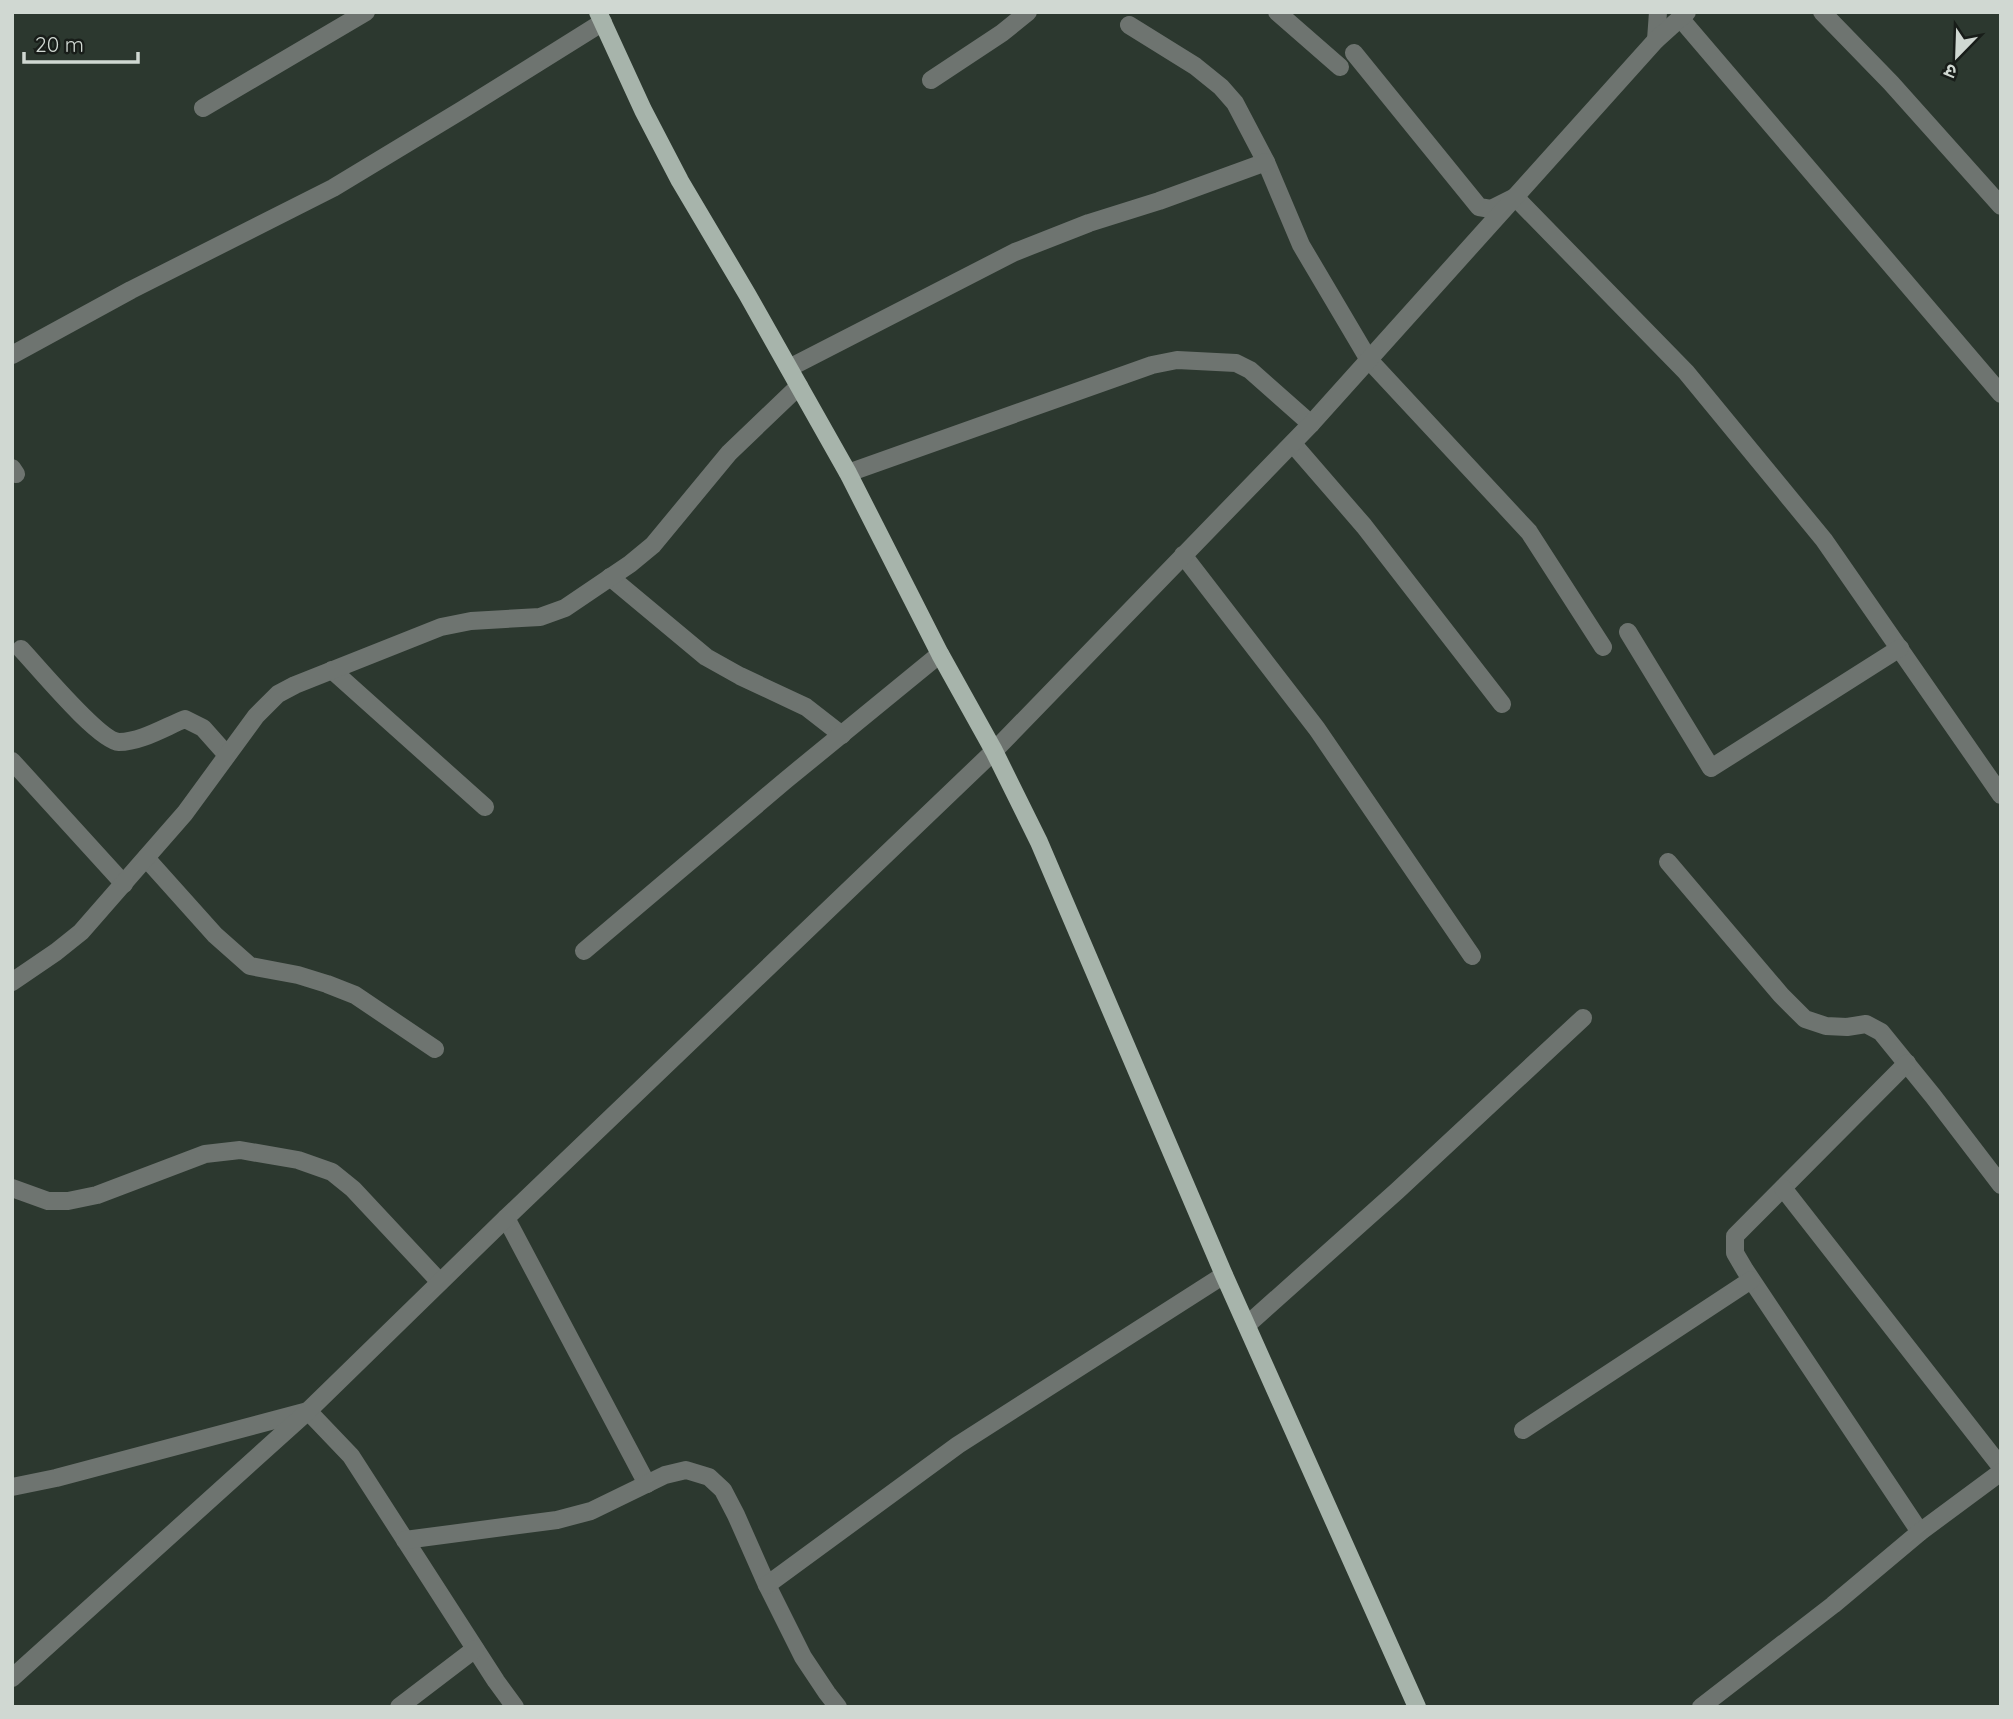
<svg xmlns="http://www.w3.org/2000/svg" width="2013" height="1719" font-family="Quicksand,'Noto Sans Devanagari',sans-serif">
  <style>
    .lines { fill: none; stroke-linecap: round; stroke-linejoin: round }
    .minor { stroke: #6e7470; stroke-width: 18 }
    .major { stroke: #a7b4ab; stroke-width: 18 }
  </style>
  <rect width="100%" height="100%" fill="#2c382f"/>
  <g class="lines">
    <g class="minor">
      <path d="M1277,12L1340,67"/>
      <path d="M1822,12L1891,83L2001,206"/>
      <path d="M1680,18L2001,394"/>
      <path d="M1129,25L1195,66L1221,87L1235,103L1266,162L1301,245L1369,360L1529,532L1603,647"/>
      <path d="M1656,40L1658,12"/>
      <path d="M1354,53L1479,207L1491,209L1515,197L1686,372L1824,540L2001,795"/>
      <path d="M931,80L1002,33L1028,12"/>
      <path d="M203,108L366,12"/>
      <path d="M12,355L131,290L333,188L462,110L603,22"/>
      <path d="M789,368L1015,252L1089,223L1159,201L1266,162"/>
      <path d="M1293,444L1364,526L1502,704"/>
      <path d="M12,468L16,474"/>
      <path d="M848,473L1152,365L1177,360L1236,363L1250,370L1311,424"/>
      <path d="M1183,555L1317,729L1472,956"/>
      <path d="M610,577L706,657L740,676L806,707L842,735"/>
      <path d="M1628,632L1711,768L1900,648"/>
      <path d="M21,649C38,667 99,741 119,742C141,742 165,727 185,719L203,728L227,755"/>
      <path d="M332,670L485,807"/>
      <path d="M12,761L124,884"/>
      <path d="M146,858L215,935L250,966L298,975L327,984L355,995L435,1049"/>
      <path d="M1668,862L1781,995L1805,1019L1826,1026L1847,1027L1866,1024L1881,1032L1933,1096L2001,1185"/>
      <path d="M584,951L786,780L940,654"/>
      <path d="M12,982L56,952L81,932L185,813L256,716L278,694L295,685L441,627L471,621L540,617L565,608L630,564L653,545L729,453L799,386"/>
      <path d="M1907,1063L1735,1236V1253L1745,1270L1920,1532"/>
      <path d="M12,1188L48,1201H68L97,1195L205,1154L240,1150L298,1160L332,1172L353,1189L440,1282"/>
      <path d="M1783,1188L2001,1467"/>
      <path d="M506,1218L647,1484"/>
      <path d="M1247,1325L1397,1191L1583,1018"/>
      <path d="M1523,1430L1751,1280"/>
      <path d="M12,1487L56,1478L308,1411L351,1456L496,1681L515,1707"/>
      <path d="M405,1540L557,1520L591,1511L665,1475L686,1470L709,1477L723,1490L736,1515L767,1585L803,1657L827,1693L838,1707"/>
      <path d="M767,1585L958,1445L1224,1275"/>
      <path d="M12,1678L308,1411L506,1218L994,751L1311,424L1656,40L1687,12"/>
      <path d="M399,1707L475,1649"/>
      <path d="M1701,1707L1833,1605L1920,1532L2001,1472"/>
    </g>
    <path class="major" d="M598,12L643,110L680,181L747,294L848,473L940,654L994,751L1039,842L1224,1275L1417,1707"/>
  </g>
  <rect width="2013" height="1719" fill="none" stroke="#d0d8d2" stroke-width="28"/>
  <g transform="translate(1957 56) rotate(203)" stroke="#181d19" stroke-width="5" paint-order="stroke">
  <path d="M0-5L12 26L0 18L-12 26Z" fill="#d0d8d2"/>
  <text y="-10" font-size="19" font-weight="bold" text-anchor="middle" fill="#d0d8d2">उ</text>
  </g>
  <path d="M24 52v10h114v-10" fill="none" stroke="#d0d8d2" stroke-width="3.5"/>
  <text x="35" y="52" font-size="21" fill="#d0d8d2" stroke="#181d19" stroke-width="5" paint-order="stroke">20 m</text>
</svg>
